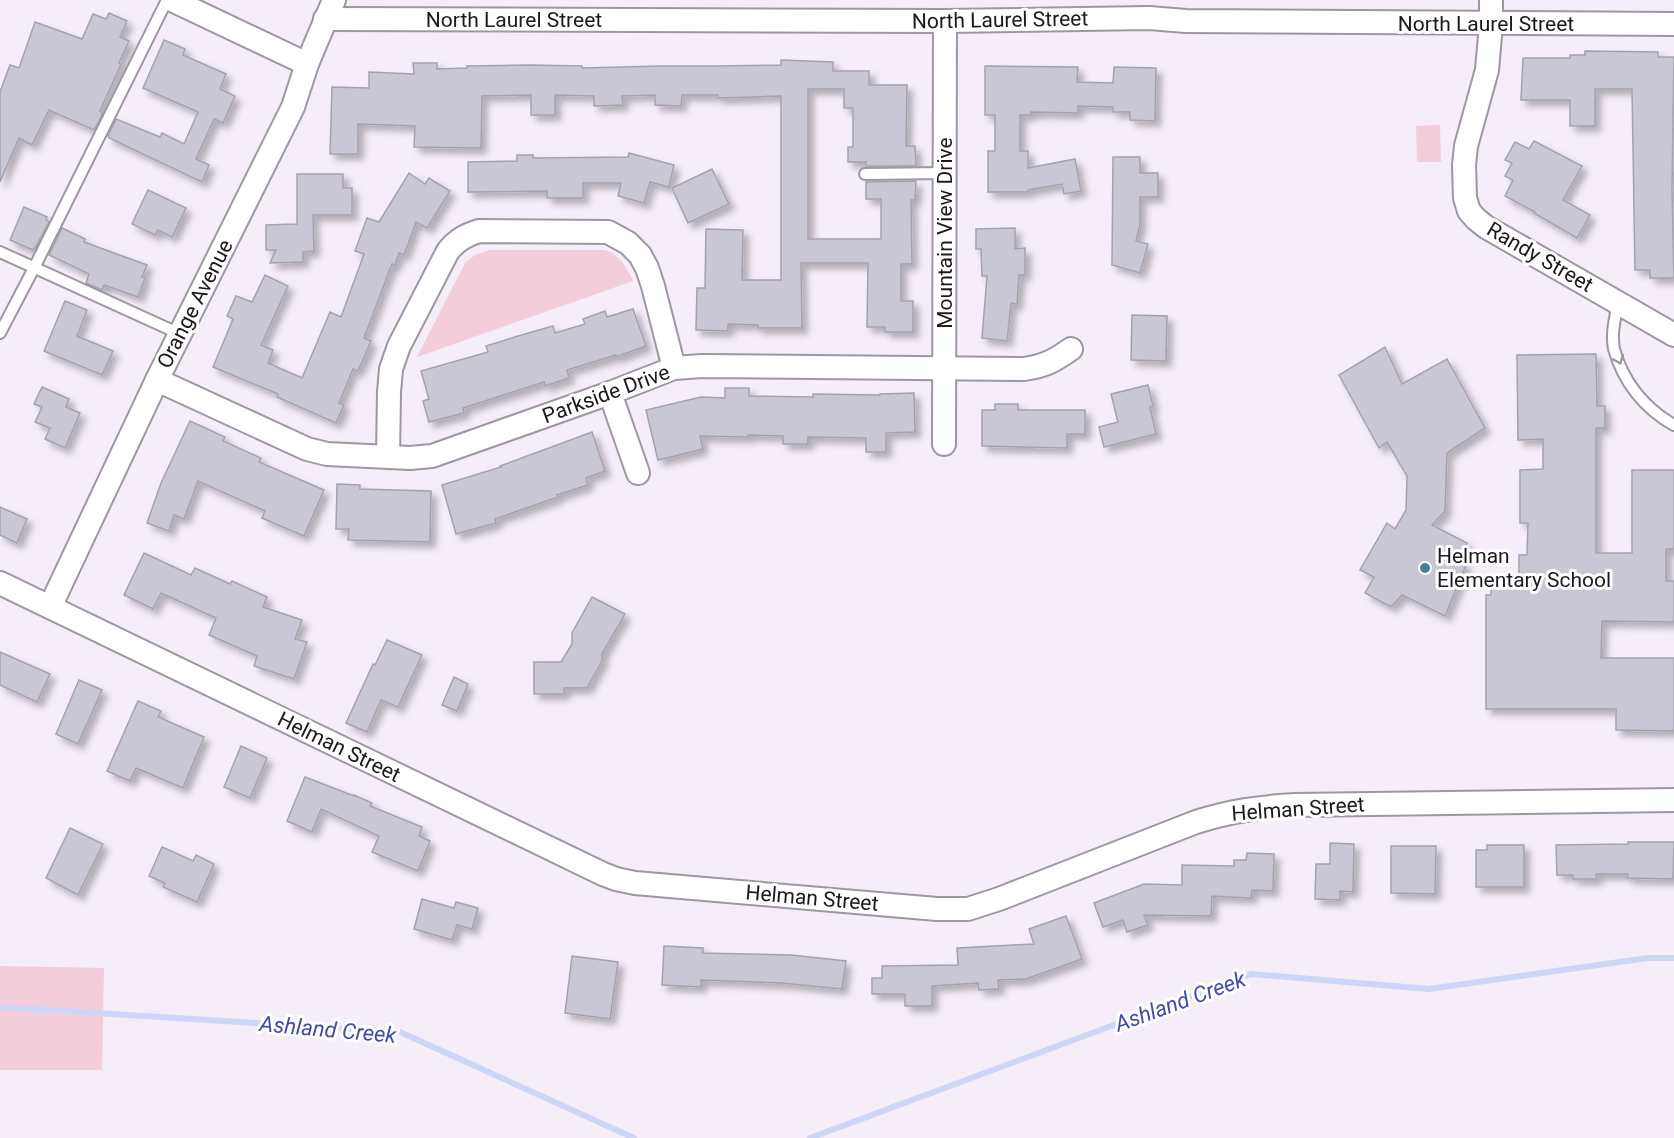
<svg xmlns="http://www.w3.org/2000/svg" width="1674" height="1138" font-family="Roboto,sans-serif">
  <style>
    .green { fill: #f3cdda }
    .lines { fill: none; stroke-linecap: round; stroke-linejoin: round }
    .stream { stroke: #ced6f7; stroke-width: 6 }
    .building { fill: #c9c7d3; stroke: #a4a2ae; stroke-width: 1.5; filter: url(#shadow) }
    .lane-casing { stroke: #9e97a2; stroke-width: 14 }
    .street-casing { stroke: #9e97a2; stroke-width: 26 }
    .lane { stroke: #fff; stroke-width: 10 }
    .street { stroke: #fff; stroke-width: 22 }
    .oneway { stroke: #999899 }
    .poi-dot { fill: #3f8392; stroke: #fefefe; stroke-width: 2 }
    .labels { text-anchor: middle; stroke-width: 6; stroke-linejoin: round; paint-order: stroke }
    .street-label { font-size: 21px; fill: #1c191d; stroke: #fefefe }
    .poi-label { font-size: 21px; fill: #1c191d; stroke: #fefefe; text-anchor: start }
    .water-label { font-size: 22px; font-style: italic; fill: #424ba8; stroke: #fefefe }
  </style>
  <defs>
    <filter id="shadow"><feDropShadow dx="5.5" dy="5.5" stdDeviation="3" flood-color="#0004"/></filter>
  </defs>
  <rect width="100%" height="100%" fill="#f5edf8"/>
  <g class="green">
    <path d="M1440,125L1441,162H1417L1416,126Z"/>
    <path d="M489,250H605C620,255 626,267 633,281L417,357L465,263L475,255Z"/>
    <path d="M0,966L104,968L102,1070H0Z"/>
  </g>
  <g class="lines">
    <g class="stream">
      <path d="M0,1007L400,1032L634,1138"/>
      <path d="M810,1138L1251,974L1429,989L1648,958H1674"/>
    </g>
  </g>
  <g class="building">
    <path d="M109,13L127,21L120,37L129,41L119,63L121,64L100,111L103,113L94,130L49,110L32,145L19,138L0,182V92L10,65L19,68L35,22L82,39L93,14L106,19Z"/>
    <path d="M164,40L185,49L183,55L226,74L220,89L235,96L223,123L214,119L196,159L209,165L202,182L109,138L108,136L116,119L160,137L162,133L184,144L198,112L143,88Z"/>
    <path d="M1585,51L1658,52V57H1674L1672,190L1674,278H1650V270H1635L1632,89H1595V126H1570V100H1521L1523,58H1570V55H1585Z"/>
    <path d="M781,60L833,62V71H869V85H907L906,146H915L916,166H866V162H848V147H853V108H844V89H808V239H881V199H866V182L916,181L915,200H911L912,264H901V301H913V332H885V327H867L868,263H801L802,328H758V325L728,324V331L696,330L697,288H705L706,229L743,230L742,280H781V96L718,98V95H682L681,106L655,105V95L622,96L623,105L594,106V96L555,95V115H531V95L482,96L481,148L414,147L415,126L358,124V154H330L332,87L369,88V72L414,74L413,63H437V69L467,68V66L531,65L582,66V68L661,66H714L781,65Z"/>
    <path d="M985,66L1078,67L1077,82L1113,83L1114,67L1156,68L1155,121L1130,120V112H1113V107L1078,106V113L1031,112V115H1020V151H1028V168L1075,159L1081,191L1064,194L1062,184L1028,190V192H988V151H995V115H985Z"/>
    <path d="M1534,141L1582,166L1563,200L1590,215L1577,238L1534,213L1535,212L1505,196L1513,180L1505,176L1512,163L1505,160L1515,142L1529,149Z"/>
    <path d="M629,153L674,165L669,187L650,182L644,203L618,196L621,183H583V198H547V191L468,192V162L517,161V155H533V158L628,157Z"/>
    <path d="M1113,157H1140V173H1158V197H1140V224L1136,241L1148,244L1140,273L1112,265Z"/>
    <path d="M712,169L729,204L688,223L672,188Z"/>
    <path d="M409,173L425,184L429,178L450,191L427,228L416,222L404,255L399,253L395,265L392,264L364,338L371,341L358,371L353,369L339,403L344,405L336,423L277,397L278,394L213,367L233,319L227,316L236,296L252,302L265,275L288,286L261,345L273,350L268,363L302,378L330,312L341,317L364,254L355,251L367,218L379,222Z"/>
    <path d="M297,174H343V188H352V215H313L314,251L303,252V262L270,263L276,250H266V225L297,224Z"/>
    <path d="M148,190L186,208L172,237L158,230L155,235L132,224Z"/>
    <path d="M24,207L47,217L46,220L49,222L35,248H34L33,250L10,240Z"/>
    <path d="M62,228L85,239L84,242L147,265L142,277L145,278L138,297L104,285L102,290L86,283L89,274L49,255Z"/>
    <path d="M1015,228V249L1025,248V275H1019L1017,304L1011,303L1007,341L982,338L987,276H982L981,249H976V229Z"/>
    <path d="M65,301L87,310L77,336L113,351L102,375L44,351Z"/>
    <path d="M633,309L646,346L616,357V355L567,370L569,378L545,386L544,382L463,408L464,413L429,422L423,401L429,399L421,371L488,352L486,346L518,336L553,326L555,333L585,324L583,319L605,311L607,317Z"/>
    <path d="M1132,315L1167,316L1166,361L1131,360Z"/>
    <path d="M1385,347L1402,384L1447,359L1485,428L1447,453L1445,511L1432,525L1467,543L1458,561L1466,565L1445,616L1402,595L1391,607L1365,593L1374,577L1360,570L1387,523L1395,529L1406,510L1407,476L1387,442L1379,448L1339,375Z"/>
    <path d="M1596,354L1597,406H1605V428H1596V553H1632V470H1674V549H1666V581H1674V622L1602,621L1601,658H1674V731L1616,730V709H1486V595H1491V575H1519V555H1527L1528,523H1520V470L1543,469V439L1518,440L1517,355Z"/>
    <path d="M1148,385L1153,406L1150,407L1156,434L1104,447L1099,427L1118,422L1111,394Z"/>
    <path d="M42,387L69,399L66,407L80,413L65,448L45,439L50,428L35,422L42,407L34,404Z"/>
    <path d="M725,388H749V396L813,397V394L880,395V394L914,393L915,432L886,433V452H866V438L808,437V444H783V436L748,435V437L700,436L703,449L658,460L646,410L701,397L725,398Z"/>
    <path d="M995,404H1018V410H1085V434H1067V448L982,446V410H995Z"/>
    <path d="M190,421L225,437L223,441L261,458L259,462L324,490L304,536L262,518L265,511L198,481L184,519L174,515L169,531L147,523L161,483Z"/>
    <path d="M592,432L605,471L586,478L588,485L557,495L558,497L495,519L496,523L456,534L442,485L501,467L500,466Z"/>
    <path d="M337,484L360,485V489L431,491L430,542L348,540L349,529H336Z"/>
    <path d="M0,507L27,519L17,543L0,535Z"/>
    <path d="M144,553L191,575L195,568L230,584L232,581L267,597L263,607L302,620L295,639L307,642L294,679L254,666L257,656L209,635L216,618L161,593L153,609L124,595Z"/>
    <path d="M592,597L625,614L602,654V661L587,688H564V694H534V662H561L572,644V633Z"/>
    <path d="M387,640L422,655L398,707L381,700L367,732L346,723L373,664L375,665Z"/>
    <path d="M0,652L50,674L37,702L0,685Z"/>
    <path d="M454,677L468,684L457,711L442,705Z"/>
    <path d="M79,680L102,690L78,744L56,734Z"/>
    <path d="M138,701L161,711L158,717L204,737L183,788L136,768L130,781L107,771Z"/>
    <path d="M241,746L267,758L250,798L224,787Z"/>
    <path d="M305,777L354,796V795L372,803L370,806L422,827L419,836L430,841L418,871L372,852L379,836L321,809L312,832L287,821Z"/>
    <path d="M70,828L103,844L78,895L46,878Z"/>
    <path d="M1628,842H1674L1673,879L1627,878L1628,874H1596L1597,879H1573V875H1557L1556,845L1628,844Z"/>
    <path d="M1330,843L1354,844L1353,892L1340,891V900L1315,899L1316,864H1330Z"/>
    <path d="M1487,845H1524V887H1476V850H1487Z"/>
    <path d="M1391,846H1436L1435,894L1391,893Z"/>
    <path d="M162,847L193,861L196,855L214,864L197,902L163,887L165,883L149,876Z"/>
    <path d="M1247,853L1274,854L1273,891L1252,890L1251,898L1212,896L1211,916L1144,915L1148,925L1127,932L1123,920L1103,927L1094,903L1144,884L1182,885V865L1234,866V860H1246Z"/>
    <path d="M422,899L454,908L456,902L478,908L472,929L457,925L452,940L414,929Z"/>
    <path d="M1066,916L1082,959L1026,979L998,980L999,989L979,990L978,983L932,986V1006H905V994H872V978H882V966L958,965L957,948L1034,944L1029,929Z"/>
    <path d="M664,946L703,948V953L791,955L846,961L842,989L782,983L701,980V987L662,985Z"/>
    <path d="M572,956L618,962L610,1019L565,1013Z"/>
  </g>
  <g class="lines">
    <g class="lane-casing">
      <g id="lane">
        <path d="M865,174L945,173"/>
        <path d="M0,252L180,334"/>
        <path d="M1618,303C1615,318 1611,334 1614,349C1623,382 1645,409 1674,425"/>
        <path d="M0,333L34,268L167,0"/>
      </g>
    </g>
    <g class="street-casing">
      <g id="street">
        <path d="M172,0L307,64"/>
        <path d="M1491,0V24L1487,70L1466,146L1464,165L1465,198L1469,211L1476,219L1486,227L1674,335"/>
        <path d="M325,19L945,21L1149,18L1186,21L1674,24"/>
        <path d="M157,380L307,449L327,454L410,458L432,456L610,393L674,368L702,366L1024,369C1045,366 1054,361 1071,349"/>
        <path d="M610,393L638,473"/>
        <path d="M944,444L945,21"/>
        <path d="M388,456L389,392L391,369L399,346L448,251C457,240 466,235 479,231L608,232L628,243L640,255L647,268L653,286L674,368"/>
        <path d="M0,583L603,874L616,879L635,883L937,909H968L999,899L1196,822C1231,811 1259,807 1295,805L1674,800"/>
        <path d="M50,607L157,380L293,107L307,64L334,0"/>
      </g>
    </g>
    <use href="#lane" class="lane"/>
    <use href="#street" class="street"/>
  </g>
  <defs><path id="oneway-chevron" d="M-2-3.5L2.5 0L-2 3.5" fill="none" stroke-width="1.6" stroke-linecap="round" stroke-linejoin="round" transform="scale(1.5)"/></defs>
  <use class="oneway" href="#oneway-chevron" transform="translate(1619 360) rotate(68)"/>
  <circle class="poi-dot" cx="1425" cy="568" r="6"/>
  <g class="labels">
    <g class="street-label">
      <text x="514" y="27">North Laurel Street</text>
      <text transform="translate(1000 20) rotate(-1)" y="7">North Laurel Street</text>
      <text x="1486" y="31">North Laurel Street</text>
      <text transform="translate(945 233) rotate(-90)" y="7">Mountain View Drive</text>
      <text transform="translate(1540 257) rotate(30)" y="7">Randy Street</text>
      <text transform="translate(195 304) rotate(-63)" y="7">Orange Avenue</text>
      <text transform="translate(606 394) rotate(-20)" y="7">Parkside Drive</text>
      <text transform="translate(339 747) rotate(26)" y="7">Helman Street</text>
      <text transform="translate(1298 809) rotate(-4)" y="7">Helman Street</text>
      <text transform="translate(812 898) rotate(5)" y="7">Helman Street</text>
    </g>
    <g class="poi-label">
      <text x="1437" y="563">Helman<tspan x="1437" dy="24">Elementary School</tspan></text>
    </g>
    <g class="water-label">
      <text transform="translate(1180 1001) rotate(-20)" y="8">Ashland Creek</text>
      <text transform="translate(328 1029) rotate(5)" y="8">Ashland Creek</text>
    </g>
  </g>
</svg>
